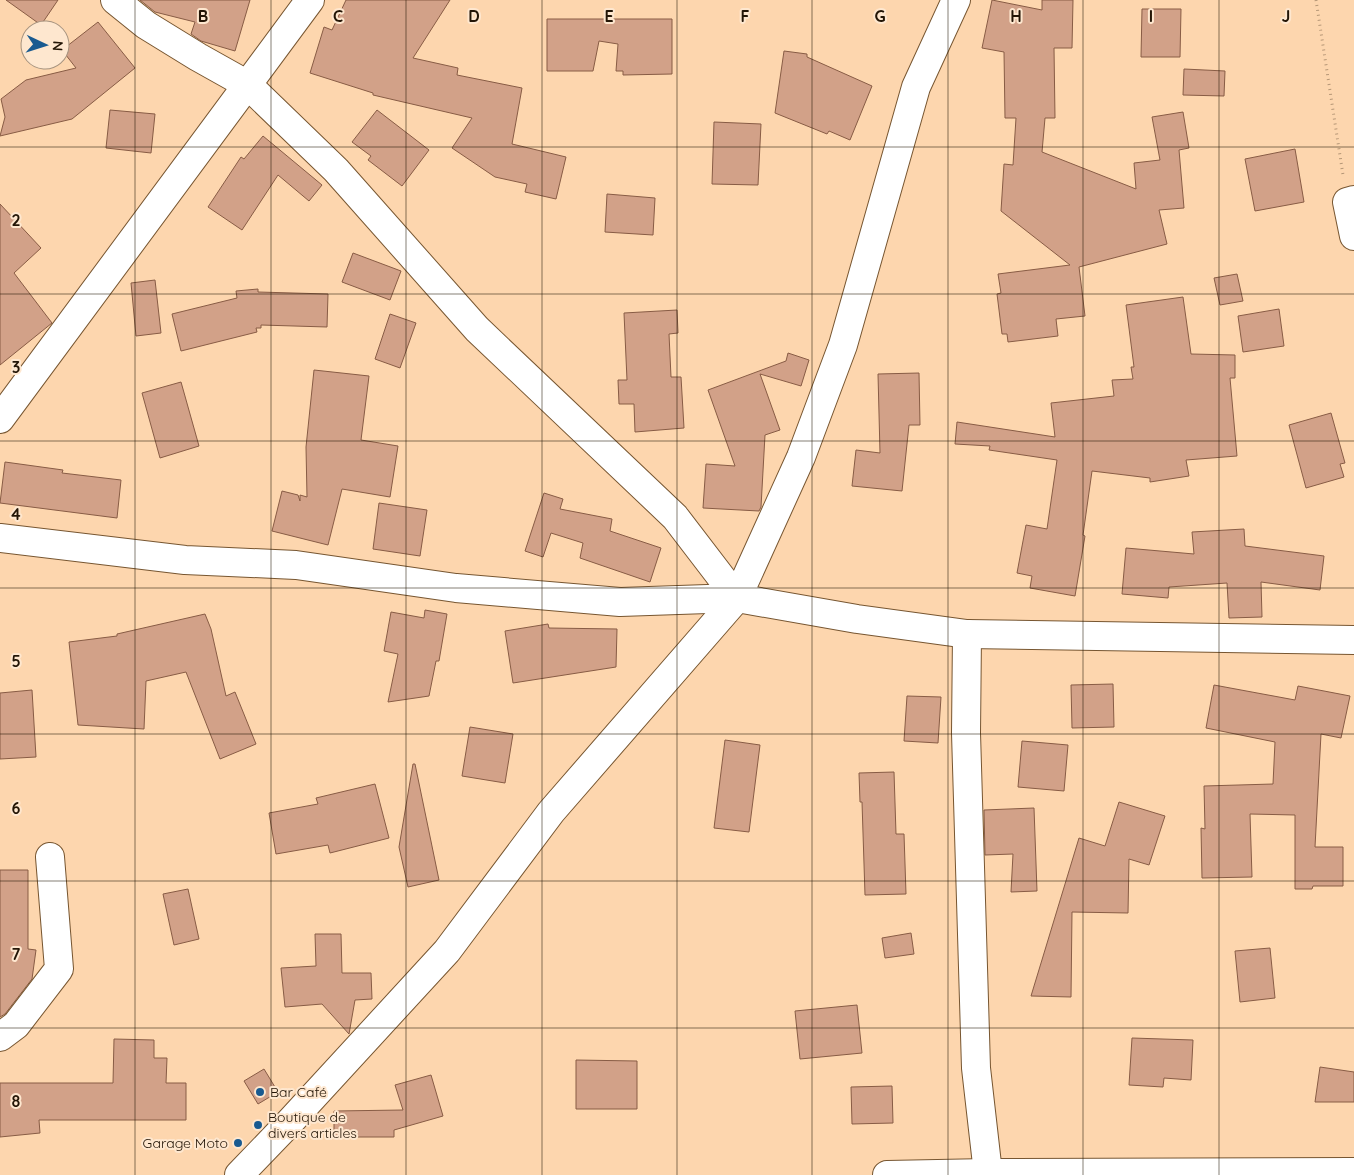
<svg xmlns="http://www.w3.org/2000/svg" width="1354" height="1175" font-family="Quicksand,sans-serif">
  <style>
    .building { fill: #d2a188; stroke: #885c45 }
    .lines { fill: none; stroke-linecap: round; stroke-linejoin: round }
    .street-casing { stroke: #775631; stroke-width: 30 }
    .highway-casing { stroke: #775631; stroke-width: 30 }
    .path { stroke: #b69777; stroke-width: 3; stroke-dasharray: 1 4; stroke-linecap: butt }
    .street { stroke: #fff; stroke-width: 28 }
    .highway { stroke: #fff; stroke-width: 28 }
    .grid { fill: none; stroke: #231506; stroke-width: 1; stroke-opacity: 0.55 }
    .poi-dot { fill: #195a90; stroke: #fee7cf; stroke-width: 2 }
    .labels { text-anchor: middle; stroke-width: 4; stroke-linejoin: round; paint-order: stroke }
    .poi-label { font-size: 14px; fill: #231506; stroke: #fee7cf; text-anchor: start }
    .grid-label { font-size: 16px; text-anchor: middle; font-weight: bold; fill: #231506; stroke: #fee7cf; stroke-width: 4; stroke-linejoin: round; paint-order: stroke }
  </style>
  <rect width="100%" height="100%" fill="#fdd6ae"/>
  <g class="building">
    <path d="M6,0H58L41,25Z"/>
    <path d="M140,0H250L235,51L201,41L191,34L195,22L155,12Z"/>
    <path d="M346,0H450L413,58L458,68L457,75L522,88L512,144L566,157L556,199L525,192L527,184L495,177L452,148L472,118L373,95V93L310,73L324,27L332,30Z"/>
    <path d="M992,0L1042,10V0H1073L1072,48H1054L1055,118H1045L1042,152L1136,189L1134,163L1160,160L1152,117L1183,112L1189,148L1179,150L1184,208L1159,210L1167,244L1079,267L1085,316L1056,319L1058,336L1008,342L1007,334H1002L997,294L1001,293L998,274L1070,265L1001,211L1004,164L1013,165L1016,118H1005L1004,52L982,48Z"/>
    <path d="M1142,9H1181L1180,57H1141Z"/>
    <path d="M547,19H672V74L623,75V71H616L618,44L599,41L593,71H547Z"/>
    <path d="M98,22L135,68L72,119L0,136L5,117L1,99L26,80L76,68L62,50Z"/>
    <path d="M784,51L807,54V57L872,86L850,140L829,131L827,134L775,113Z"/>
    <path d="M1184,69L1225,71L1224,96L1183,95Z"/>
    <path d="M110,110L155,114L151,153L106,148Z"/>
    <path d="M377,110L429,150L402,186L368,160L371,156L352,142Z"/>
    <path d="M714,122L761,124L758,185L712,184Z"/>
    <path d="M263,136L322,185L309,201L278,175L242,230L208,207L241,157L244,159Z"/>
    <path d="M1295,149L1304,202L1255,211L1245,159Z"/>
    <path d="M607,194L655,198L653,235L605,232Z"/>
    <path d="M0,204L41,248L14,273L52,323L0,365Z"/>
    <path d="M353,253L401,271L390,300L342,282Z"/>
    <path d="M1237,274L1243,301L1220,305L1214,278Z"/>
    <path d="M155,280L161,333L136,336L131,283Z"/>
    <path d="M258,289V292L328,294L327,327L261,325V328H256L257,332L181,351L172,314L237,298L236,291Z"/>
    <path d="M1183,297L1191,354L1235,355V378H1230L1237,456L1186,460L1189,476L1150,482V478L1092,471L1083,535L1085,536L1075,596L1030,588L1032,576L1017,573L1026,525L1047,529L1057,460L989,450L990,446L955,444L957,422L1055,437L1051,403L1114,396L1112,380L1133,379L1131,367H1134L1126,305Z"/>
    <path d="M1279,309L1284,346L1243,352L1238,316Z"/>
    <path d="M677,310L678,333L669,334L671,377H681L684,428L635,432L634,404H619L618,380H627L624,313Z"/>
    <path d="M390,314L416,323L400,368L375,359Z"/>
    <path d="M788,353L809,360L801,386L760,374L780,430L765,435L761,507L759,511L703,508L706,464L735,466L708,390L786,361Z"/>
    <path d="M314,370L369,376L361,440L398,446L390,497L342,489L328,545L272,531L282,491L298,495L300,501V495L307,497L306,447Z"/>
    <path d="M919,373L920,425H909L902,491L852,486L856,450L880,453L878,374Z"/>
    <path d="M181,382L199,446L160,458L142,393Z"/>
    <path d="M1331,413L1345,463L1340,464L1344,477L1306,488L1289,425Z"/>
    <path d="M5,462L63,470L62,473L121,480L117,518L0,503Z"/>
    <path d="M544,493L563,499L560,509L612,519L610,531L661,548L650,582L580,558L583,543L551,533L543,557L525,551Z"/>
    <path d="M379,503L427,510L420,556L373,549Z"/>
    <path d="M1244,529L1245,546L1324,556L1320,590L1261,582L1262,617L1229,618L1227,583L1169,587L1168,598L1122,594L1126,548L1194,554L1192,532Z"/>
    <path d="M425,610L447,614L439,661H436L429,696L388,702L398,654L384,651L391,612L424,618Z"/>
    <path d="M205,614L211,629L226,696L235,692L256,744L220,759L186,672L146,681L144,729L78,725L69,642L117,636V634Z"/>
    <path d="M548,624L549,628L617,629L616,667L513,683L505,631Z"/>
    <path d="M1113,684L1114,727L1072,728L1071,685Z"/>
    <path d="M1214,685L1295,700L1298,686L1350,696L1341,738L1321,734L1315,847H1343V886H1313L1312,889H1295V815L1250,814L1252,877L1202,878L1201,828L1205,829L1204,786L1273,784L1275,742L1206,728Z"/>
    <path d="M32,690L36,757L0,759V693Z"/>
    <path d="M907,696L941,697L938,743L904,741Z"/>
    <path d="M470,727L513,734L505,783L462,776Z"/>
    <path d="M725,740L760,745L749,832L714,828Z"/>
    <path d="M1022,741L1068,745L1064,791L1018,787Z"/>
    <path d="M413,764H415L439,880L408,887L399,847Z"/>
    <path d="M894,772L896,834H904L906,894L865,895L862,802H860L859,773Z"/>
    <path d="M375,784L389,838L330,853L328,845L276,854L269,813L318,804L316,798Z"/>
    <path d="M1119,802L1165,816L1149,865L1129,859L1128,913L1072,912L1071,997L1031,996L1079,838L1105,846Z"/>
    <path d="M1034,808L1037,891L1011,892L1013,854L985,855L984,810Z"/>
    <path d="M0,870H28V949L36,950L32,979L5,1014L0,1017Z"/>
    <path d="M188,889L199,939L174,945L163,894Z"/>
    <path d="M911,933L914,954L885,958L882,938Z"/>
    <path d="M315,934H341L342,973H371L372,999L355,1000L349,1034L322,1004L285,1007L281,968L316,966Z"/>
    <path d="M1270,948L1275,998L1240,1002L1235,951Z"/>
    <path d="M857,1005L862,1053L800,1059L795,1011Z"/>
    <path d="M1132,1038L1193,1040L1191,1080L1164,1078L1163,1087L1129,1085Z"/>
    <path d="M114,1039L154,1040V1058H167L166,1083H186V1120H39L40,1133L0,1137V1083H113Z"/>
    <path d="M576,1060L637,1061V1109H576Z"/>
    <path d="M1320,1067L1354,1072V1102H1315Z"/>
    <path d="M264,1069L278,1092L258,1104L244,1081Z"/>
    <path d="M431,1075L443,1116L394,1130V1137H334V1111L403,1110L395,1085Z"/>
    <path d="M892,1086L893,1123L852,1124L851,1087Z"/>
  </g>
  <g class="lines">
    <g class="street-casing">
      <g id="street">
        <path d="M115,0L146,25L198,57L248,85L336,170L477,329L675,517L737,598"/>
        <path d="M1354,200L1347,202L1354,236"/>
        <path d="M0,419L310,0"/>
        <path d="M0,538L185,560L296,565L456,588L620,602L737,598L857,619L967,634L1354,640"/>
        <path d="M967,634L966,733L976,1068L988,1173"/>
        <path d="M0,1037L16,1025L59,969L50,857"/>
        <path d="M239,1175L288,1124L447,951L551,812L737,598L801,457L843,345L916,87L956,0"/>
      </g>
    </g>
    <g class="highway-casing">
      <path id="highway" d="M887,1175L988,1173L1354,1172"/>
    </g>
    <path class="path" d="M1316,0L1343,175"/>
    <use href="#street" class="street"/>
    <use href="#highway" class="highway"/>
  </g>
  <path class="grid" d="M135,0V1175M271,0V1175M406,0V1175M542,0V1175M677,0V1175M812,0V1175M948,0V1175M1083,0V1175M1219,0V1175M0,147H1354M0,294H1354M0,441H1354M0,588H1354M0,734H1354M0,881H1354M0,1028H1354"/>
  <g class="poi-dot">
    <circle cx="260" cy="1092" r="5"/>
    <circle cx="258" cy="1125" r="5"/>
    <circle cx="238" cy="1143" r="5"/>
  </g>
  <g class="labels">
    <g class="poi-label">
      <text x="270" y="1097">Bar Café</text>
      <text x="268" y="1122">Boutique de<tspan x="268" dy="16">divers articles</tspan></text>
      <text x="228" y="1148" text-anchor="end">Garage Moto</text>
    </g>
  </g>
  <g class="grid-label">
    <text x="203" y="22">B</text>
    <text x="338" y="22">C</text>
    <text x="474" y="22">D</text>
    <text x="609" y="22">E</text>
    <text x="745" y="22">F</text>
    <text x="880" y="22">G</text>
    <text x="1016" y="22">H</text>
    <text x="1151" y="22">I</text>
    <text x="1286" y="22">J</text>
    <text x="16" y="226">2</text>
    <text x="16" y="373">3</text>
    <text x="16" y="520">4</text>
    <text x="16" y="667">5</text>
    <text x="16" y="814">6</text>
    <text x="16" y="960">7</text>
    <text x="16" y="1107">8</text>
  </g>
  <g transform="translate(45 45) rotate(94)"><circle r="24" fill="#fee7cf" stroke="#a6937f"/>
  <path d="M0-4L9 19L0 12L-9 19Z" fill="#195a90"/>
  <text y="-8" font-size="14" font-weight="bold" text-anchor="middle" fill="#231506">N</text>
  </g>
</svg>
